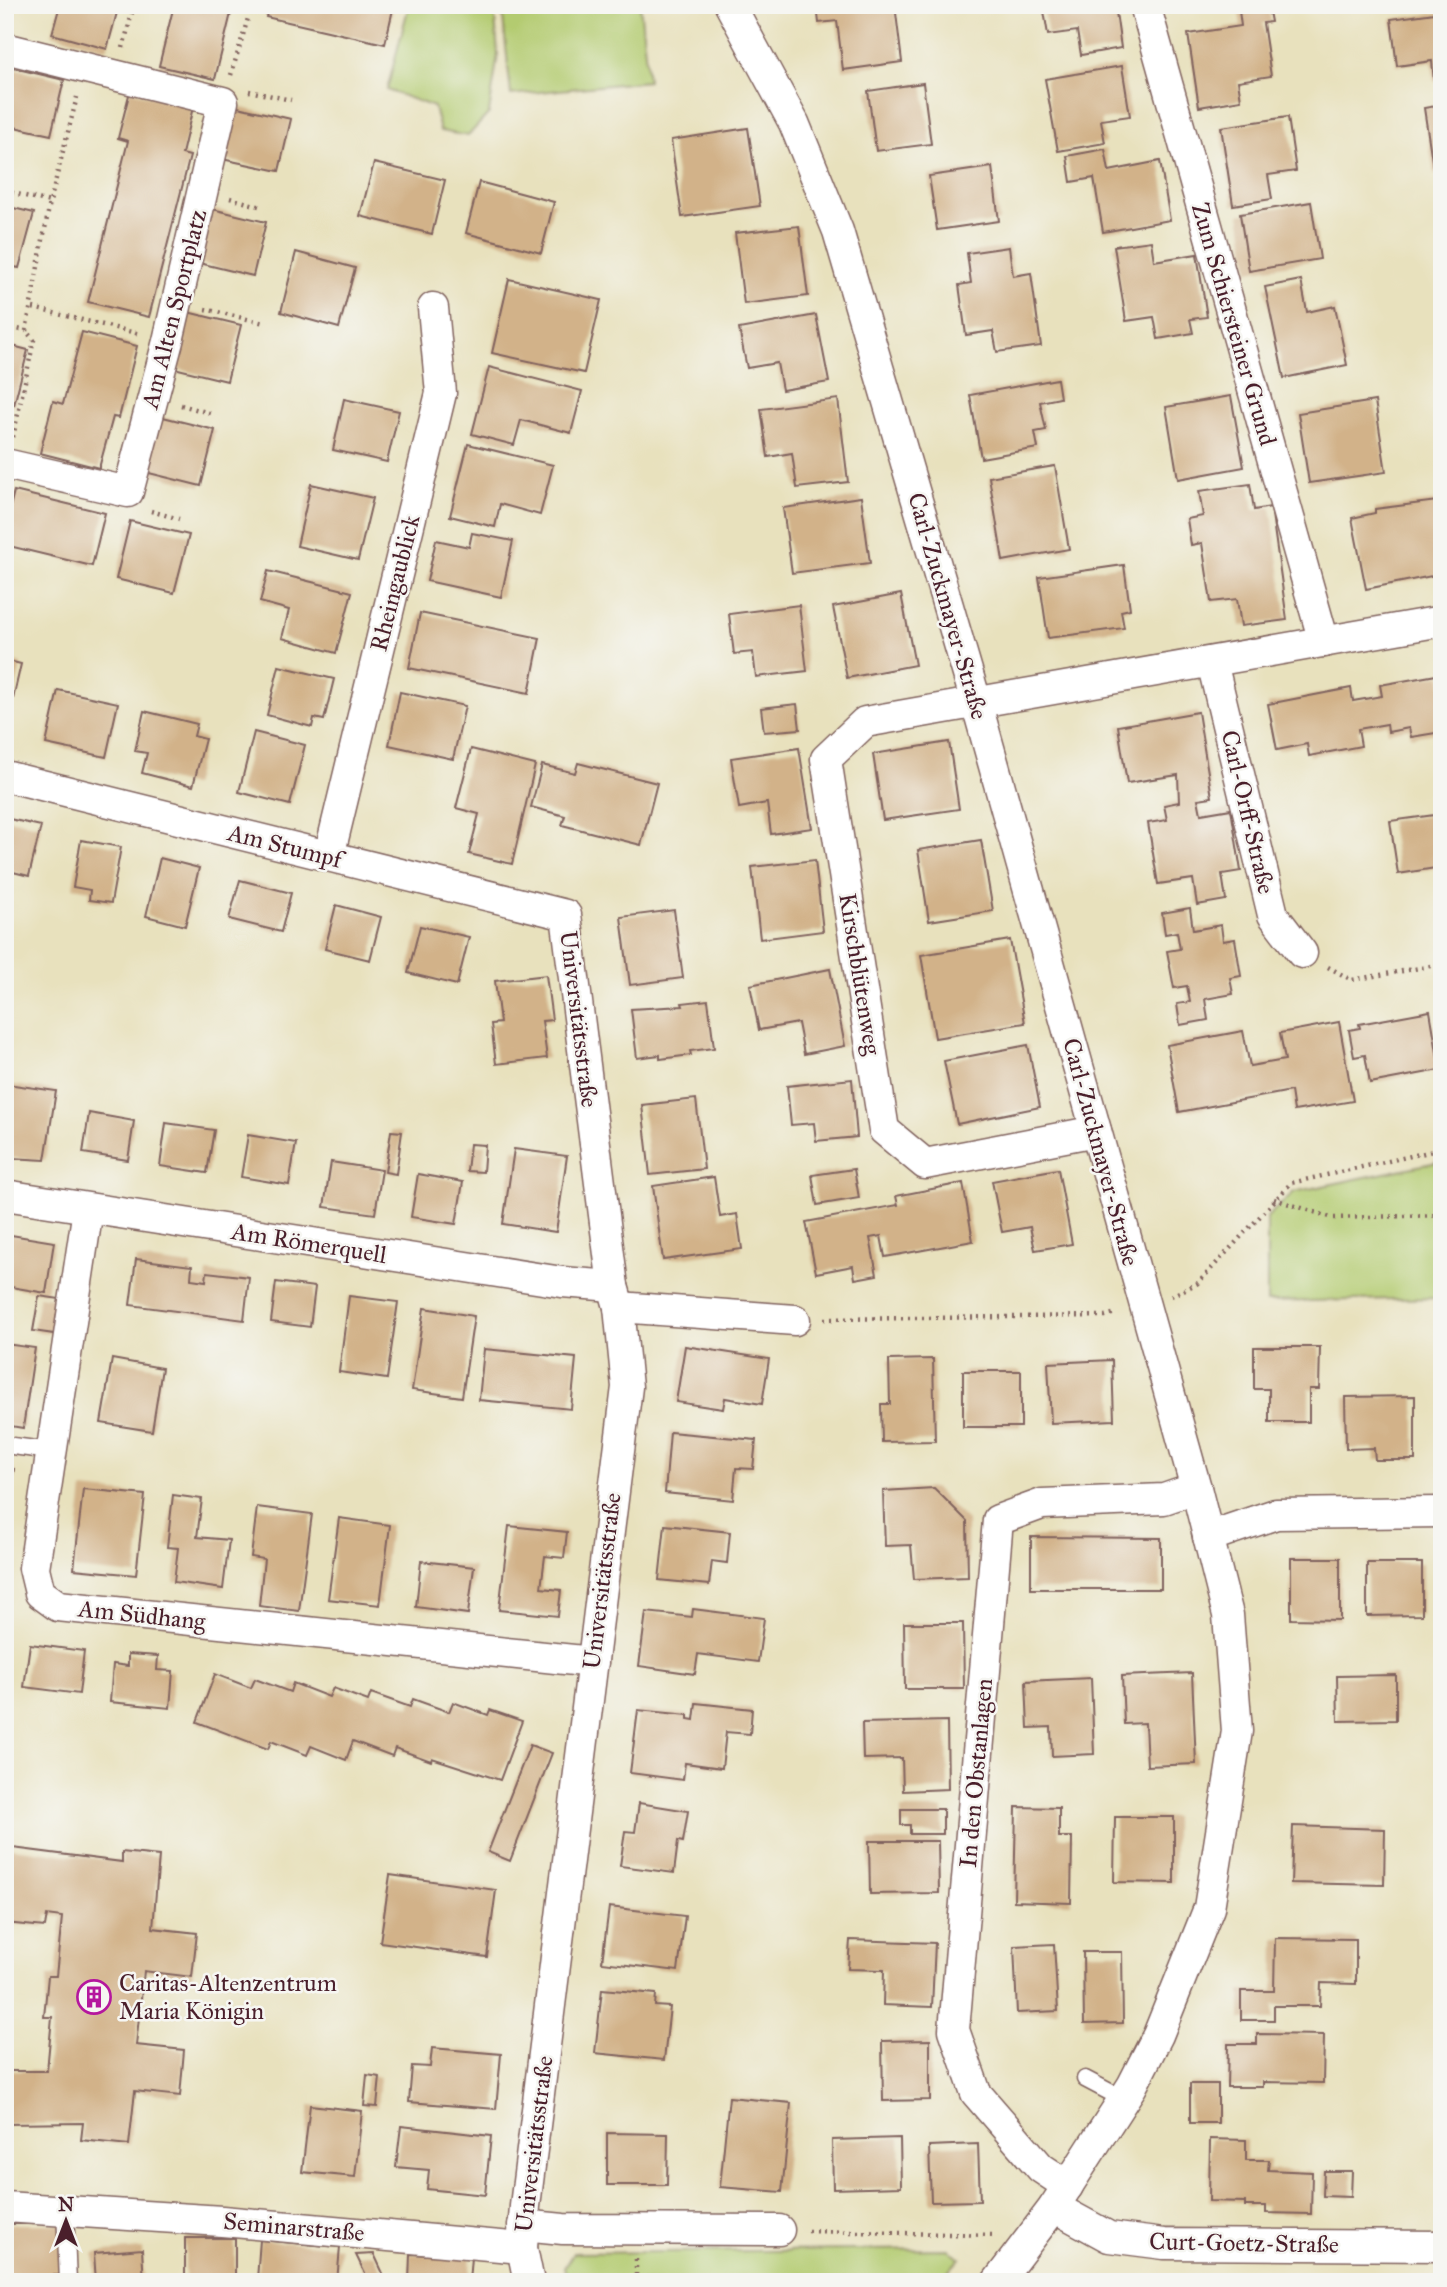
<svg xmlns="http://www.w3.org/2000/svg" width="1447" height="2287" font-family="'IM FELL Great Primer',serif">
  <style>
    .green { fill: #b3cb70; stroke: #7e754e; stroke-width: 2 }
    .building { fill: #d2b289 }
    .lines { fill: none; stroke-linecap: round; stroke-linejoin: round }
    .lane-casing { stroke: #81635e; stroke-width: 19 }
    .street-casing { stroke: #81635e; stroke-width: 33 }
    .path { stroke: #81635e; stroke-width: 4.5; stroke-dasharray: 2 5; stroke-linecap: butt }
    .lane { stroke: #fff; stroke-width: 16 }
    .street { stroke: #fff; stroke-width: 30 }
    .labels { text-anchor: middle; stroke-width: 5; stroke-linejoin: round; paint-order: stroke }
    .street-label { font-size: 24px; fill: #4a1f2b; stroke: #f6f6f2 }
    .poi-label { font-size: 24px; fill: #4a1f2b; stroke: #f6f6f2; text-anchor: start }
  </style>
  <rect width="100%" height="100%" fill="#f6f6f2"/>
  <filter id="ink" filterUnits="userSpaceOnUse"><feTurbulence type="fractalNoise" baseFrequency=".0143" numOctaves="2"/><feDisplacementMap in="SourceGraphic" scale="14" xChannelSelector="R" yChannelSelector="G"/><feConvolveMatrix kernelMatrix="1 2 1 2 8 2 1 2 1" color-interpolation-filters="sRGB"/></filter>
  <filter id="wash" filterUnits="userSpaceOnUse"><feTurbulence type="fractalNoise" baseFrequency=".00686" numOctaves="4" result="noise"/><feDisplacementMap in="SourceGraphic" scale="28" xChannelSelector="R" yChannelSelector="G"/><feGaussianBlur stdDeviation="1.57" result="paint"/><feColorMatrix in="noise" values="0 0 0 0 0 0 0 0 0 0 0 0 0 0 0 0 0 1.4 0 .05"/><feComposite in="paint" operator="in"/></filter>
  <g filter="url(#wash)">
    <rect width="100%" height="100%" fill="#e8e1bd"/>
    <g class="green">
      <path d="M409,5H494L498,54L489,113L468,136L440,131L434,107L387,90Z"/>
      <path d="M525,5H640L648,81L511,95L502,8Z"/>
      <path d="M1442,1161V1298L1267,1302V1217L1294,1192Z"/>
      <path d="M949,2249L960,2258L939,2282H568L564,2268L573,2253Z"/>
    </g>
    <g id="blocks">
      <g class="building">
        <path d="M60,5H119L107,49L52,34Z"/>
        <path d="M174,5H233L215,79L159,66Z"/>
        <path d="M269,5H394L385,44L266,17Z"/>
        <path d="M817,5H895L902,62L843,70L837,21L819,23Z"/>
        <path d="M1043,5H1115L1121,48L1081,55L1077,31L1048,35Z"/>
        <path d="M1180,5H1214V7L1180,12Z"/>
        <path d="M1268,6L1271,22L1263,23L1271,76L1238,81L1241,100L1199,107L1188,34L1241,26L1239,11Z"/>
        <path d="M1442,12V80L1434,81L1432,61L1397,66L1391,19Z"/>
        <path d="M5,66L64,80L51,135L5,125Z"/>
        <path d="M1122,66L1130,116L1101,120L1105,143L1058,151L1045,79Z"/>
        <path d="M923,83L931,144L876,151L868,91Z"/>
        <path d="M130,91L193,107L182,154L190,156L149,317L88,302L128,141L118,138Z"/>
        <path d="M229,105L291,119L279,171L217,158Z"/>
        <path d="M1442,105V173L1434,174L1424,108Z"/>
        <path d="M1288,117L1296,171L1268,175L1272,199L1233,205L1221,127Z"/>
        <path d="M748,128L760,206L682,217L671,140Z"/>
        <path d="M1105,149L1109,171L1160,161L1170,220L1103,232L1094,178L1071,182L1067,156Z"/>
        <path d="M374,163L445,180L432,234L360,216Z"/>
        <path d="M992,167L999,221L937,230L929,176Z"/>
        <path d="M479,182L554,202L541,253L466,233Z"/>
        <path d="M1311,202L1320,259L1249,271L1240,214Z"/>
        <path d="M5,206L34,213L19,268L5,265Z"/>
        <path d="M204,207L266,222L253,276L191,261Z"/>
        <path d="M799,226L808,296L744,304L735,233Z"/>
        <path d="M1151,241L1154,261L1197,254L1207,317L1190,319L1193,333L1158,339L1154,317L1126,321L1114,246Z"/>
        <path d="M1009,247L1013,276L1031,273L1041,346L997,352L993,331L966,335L959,285L971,283L967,253Z"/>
        <path d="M296,252L355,268L339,328L281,312Z"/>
        <path d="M509,279L601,300L584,373L492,353Z"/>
        <path d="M1301,280L1307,312L1335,306L1347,365L1284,378L1265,287Z"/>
        <path d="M179,310L241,325L227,381L166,366Z"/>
        <path d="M816,315L829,382L782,390L777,363L747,368L739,329Z"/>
        <path d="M82,332L137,346L119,418L113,417L99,468L40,453L53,401L63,404Z"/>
        <path d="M5,344L28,350L14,405L5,403Z"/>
        <path d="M489,367L582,391L571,433L521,420L514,445L472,434Z"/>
        <path d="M1057,379L1060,398L1040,402L1046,430L1035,432L1038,448L981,458L970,395Z"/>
        <path d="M1231,396L1244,467L1178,479L1166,407Z"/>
        <path d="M344,399L399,411L387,462L333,450Z"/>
        <path d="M838,399L848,482L797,488L792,453L768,457L761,409Z"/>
        <path d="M1375,401L1386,472L1309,483L1298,413Z"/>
        <path d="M155,415L215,430L201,486L141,471Z"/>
        <path d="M468,444L553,465L540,515L500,504L495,527L450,516Z"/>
        <path d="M1055,466L1069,549L1003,561L989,477Z"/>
        <path d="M311,484L373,498L358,560L297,546Z"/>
        <path d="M1250,484L1254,510L1271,507L1287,620L1241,626L1237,599L1211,602L1202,543L1191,545L1187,519L1203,516L1199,491Z"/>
        <path d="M14,491L105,513L92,566L5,545V527Z"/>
        <path d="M861,497L870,563L792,573L783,508Z"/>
        <path d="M1437,501L1442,516V574L1366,589L1352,518L1375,513V509Z"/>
        <path d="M130,521L189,535L174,593L116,579Z"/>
        <path d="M472,533L513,541L501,597L427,581L436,540L469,547Z"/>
        <path d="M1124,565L1130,609L1121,611L1124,628L1048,638L1039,577Z"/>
        <path d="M268,571L352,592L336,653L282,638L289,610L260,602Z"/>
        <path d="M901,594L915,665L847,678L833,607Z"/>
        <path d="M799,605L807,671L756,677L753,652L734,654L729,614Z"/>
        <path d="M420,613L540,638L529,693L409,668Z"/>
        <path d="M5,660L21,664L8,721L5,720Z"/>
        <path d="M279,666L334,679L324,720L314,718L312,727L267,715Z"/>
        <path d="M1442,674V732L1411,737L1409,728L1388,732L1387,724L1358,729L1361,746L1309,756L1307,744L1277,750L1268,704L1351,688L1353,701L1382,696L1380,685Z"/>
        <path d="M58,690L118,703L106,757L46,744Z"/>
        <path d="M400,692L465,706L453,759L389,745Z"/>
        <path d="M797,704L800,729L764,732L761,708Z"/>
        <path d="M144,711L197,724L194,736L205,739L193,786L142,773L147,753L135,751Z"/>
        <path d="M1198,712L1212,797L1198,799L1201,814L1231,809L1241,871L1222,874L1226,900L1197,905L1193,879L1158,884L1148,823L1167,820L1164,805L1179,802L1178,775L1127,783L1118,726Z"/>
        <path d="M254,732L305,745L290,805L239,792Z"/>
        <path d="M949,742L959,809L883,820L873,754Z"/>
        <path d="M799,748L812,828L771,834L767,803L739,808L731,758Z"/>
        <path d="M471,749L535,765L512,864L469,854L479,814L456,808Z"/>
        <path d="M578,763L657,783L641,845L562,825L565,816L531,807L542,765L575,773Z"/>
        <path d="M1442,814V867L1398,874L1390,821Z"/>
        <path d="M5,818L41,826L29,876L5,870Z"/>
        <path d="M81,840L121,847L111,903L89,900L90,890L73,887Z"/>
        <path d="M981,840L993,911L929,921L918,850Z"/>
        <path d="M160,858L199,868L185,926L146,916Z"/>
        <path d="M815,860L823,931L760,939L752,867Z"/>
        <path d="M240,880L291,893L281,932L229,919Z"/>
        <path d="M336,905L381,917L370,960L325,949Z"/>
        <path d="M1190,908L1193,930L1221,925L1223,941L1235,939L1241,976L1230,978L1233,994L1205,999L1208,1020L1180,1025L1177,1004L1190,1002L1187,986L1174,988L1167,951L1180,949L1177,932L1165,934L1162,913Z"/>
        <path d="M674,910L683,978L630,985L621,917Z"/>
        <path d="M420,926L469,937L457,985L408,973Z"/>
        <path d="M1010,940L1025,1023L935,1038L921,955Z"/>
        <path d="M830,969L845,1046L804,1054L798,1023L759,1030L750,985Z"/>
        <path d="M546,975L552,1020L542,1021L547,1058L496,1064L491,1024L500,1023L495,981Z"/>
        <path d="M708,1000L714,1048L690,1051L691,1055L660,1059V1055L637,1058L631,1009L683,1006L682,1003Z"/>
        <path d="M1430,1011L1440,1070L1370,1083L1365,1055L1354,1057L1349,1030L1360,1028L1359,1024Z"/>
        <path d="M1339,1022L1353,1101L1294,1111L1291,1091L1179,1112L1167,1045L1243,1031L1250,1066L1285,1060L1280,1033Z"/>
        <path d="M1028,1045L1040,1107L957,1124L944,1061Z"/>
        <path d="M852,1079L857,1137L816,1141L814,1123L791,1125L787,1086Z"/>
        <path d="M7,1084L56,1091L45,1160L11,1158L12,1155L5,1154Z"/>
        <path d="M696,1099L704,1169L650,1175L642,1105Z"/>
        <path d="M89,1113L134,1121L128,1160L83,1153Z"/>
        <path d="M166,1123L214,1130L207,1173L160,1166Z"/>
        <path d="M391,1131L402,1132L396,1174L385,1172Z"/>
        <path d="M248,1135L296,1143L289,1185L241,1177Z"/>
        <path d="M470,1144L485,1145L483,1172L467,1171Z"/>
        <path d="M514,1149L567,1156L556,1232L503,1224Z"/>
        <path d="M331,1162L382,1170L375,1214L324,1207Z"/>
        <path d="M854,1169L859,1198L817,1205L812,1175Z"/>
        <path d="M1058,1169L1072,1244L1035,1250L1030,1227L1002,1232L992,1181Z"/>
        <path d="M418,1174L463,1182L456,1224L411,1217Z"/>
        <path d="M714,1177L720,1217L737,1214L742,1249L663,1260L653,1186Z"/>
        <path d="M963,1183L973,1241L885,1257L881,1236L870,1238L877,1275L855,1279L853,1266L816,1273L806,1222L898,1205L896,1196Z"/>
        <path d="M5,1234L54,1242L46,1293L5,1286Z"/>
        <path d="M136,1259L192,1266L191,1279L206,1281L207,1272L249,1277L244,1320L130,1305Z"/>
        <path d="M276,1282L315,1287L310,1327L271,1322Z"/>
        <path d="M39,1296L60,1299L54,1334L33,1331Z"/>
        <path d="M349,1296L398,1302L387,1379L339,1372Z"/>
        <path d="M424,1308L474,1316L462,1397L412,1390Z"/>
        <path d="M5,1344L35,1348L23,1428L5,1425Z"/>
        <path d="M685,1346L769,1359L762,1404L725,1398L723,1409L676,1402Z"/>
        <path d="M1254,1347H1320L1319,1389H1309V1422H1269V1389H1254Z"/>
        <path d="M484,1349L576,1358L571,1409L479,1400Z"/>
        <path d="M112,1359L162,1368L152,1431L101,1423Z"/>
        <path d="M933,1359L935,1441L882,1442L881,1404H890L889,1360Z"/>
        <path d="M1112,1360L1114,1420L1051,1423L1048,1363Z"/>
        <rect x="963" y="1371" width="58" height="56"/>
        <path d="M1415,1396V1460H1375L1374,1448L1346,1449L1345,1397Z"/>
        <path d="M670,1432L756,1440L753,1469L736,1468L733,1500L665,1493Z"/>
        <path d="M5,1468L14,1469L7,1514H5Z"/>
        <path d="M934,1488L967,1521L968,1577L914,1579L911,1545L885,1546L883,1491Z"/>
        <path d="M83,1489L145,1495L136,1575L74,1569Z"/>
        <path d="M173,1495L202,1499L197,1537L229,1540L223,1589L174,1582L178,1548L167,1547Z"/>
        <path d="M257,1507L312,1514L299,1611L259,1606L264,1559L251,1557Z"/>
        <path d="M339,1518L390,1525L380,1605L328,1599Z"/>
        <path d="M665,1525L730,1532L727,1563L712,1561L709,1585L659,1580Z"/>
        <path d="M509,1526L567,1532L564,1558L545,1556L541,1588L561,1590L558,1616L499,1610Z"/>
        <path d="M1031,1537L1161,1538V1589H1031Z"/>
        <path d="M1291,1558H1340V1620L1291,1619Z"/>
        <path d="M421,1561L474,1567L468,1614L416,1607Z"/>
        <path d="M1367,1563H1422V1615L1367,1616Z"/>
        <path d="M693,1609L764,1618L758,1662L698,1654L695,1674L639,1666L646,1612L692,1617Z"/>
        <path d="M904,1623H963L964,1689H905Z"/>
        <path d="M30,1644L84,1651L79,1694L24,1687Z"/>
        <path d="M128,1654L158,1656L157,1670L173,1671L170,1708L110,1702L113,1664L128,1666Z"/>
        <path d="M1192,1673L1196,1764L1147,1766L1145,1723L1124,1724L1122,1676Z"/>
        <path d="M215,1674L251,1688L255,1679L290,1692L293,1683L329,1697L333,1688L368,1701L371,1693L410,1707L413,1699L449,1712L453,1702L488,1715L490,1710L522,1721L500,1780L432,1758L431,1761L395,1748L392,1756L353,1741L346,1760L311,1746L307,1755L271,1741L268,1749L197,1722Z"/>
        <path d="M1396,1675V1720L1338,1721L1337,1676Z"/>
        <path d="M1091,1678L1094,1754L1052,1756L1051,1727L1028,1728L1026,1681Z"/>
        <path d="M696,1703L752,1709L750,1734L726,1732L722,1768L685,1763L683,1780L630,1773L638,1710L688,1715V1719L694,1720Z"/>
        <path d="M947,1721L948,1789L903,1791L902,1758L863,1759L862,1723Z"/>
        <path d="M530,1745L552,1753L510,1861L488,1852Z"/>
        <path d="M639,1803L688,1811L683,1842L678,1841L674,1873L620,1866L625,1831L635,1832Z"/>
        <path d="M1016,1807L1059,1808V1837H1072L1071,1903L1014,1901Z"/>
        <path d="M901,1809H943V1834H910V1825H901Z"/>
        <path d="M1115,1817H1174V1883L1114,1882Z"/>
        <path d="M1293,1826L1385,1829L1384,1885L1291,1883Z"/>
        <path d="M869,1841H938L939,1893L870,1894Z"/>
        <path d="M5,1847L122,1862V1852L159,1856L153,1928L197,1933L192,1977L144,1971L136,2045L184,2050L180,2096L135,2091L129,2145L81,2140L83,2123L5,2124V2071H47L52,2017H44L48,1976H56L62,1917L47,1915L45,1927L5,1923Z"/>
        <path d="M390,1875L496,1890L487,1957L380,1942Z"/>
        <path d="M609,1907L685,1916L678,1971L602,1962Z"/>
        <path d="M1275,1938L1356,1939V1984L1321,1983L1320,2006H1274V2020H1241V1991H1274Z"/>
        <path d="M850,1940L935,1943L932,2007L883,2005L884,1970L848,1969Z"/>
        <path d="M1054,1944L1058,2011L1017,2013L1014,1946Z"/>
        <path d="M1083,1952H1122L1123,2023L1084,2024Z"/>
        <path d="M602,1989L656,1994L655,2006L670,2007L664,2060L595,2053Z"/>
        <path d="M1257,2034L1324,2035L1323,2083L1263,2082V2087H1227L1228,2044H1257Z"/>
        <path d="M930,2040V2100L883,2101L882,2041Z"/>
        <path d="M432,2048L501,2054L496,2109L409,2102L412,2066L430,2067Z"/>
        <path d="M367,2075L380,2077L377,2107L364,2106Z"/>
        <rect x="1190" y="2084" width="28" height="39"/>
        <path d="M729,2097L791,2103L782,2192L720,2187Z"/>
        <path d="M310,2105L362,2111L355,2177L302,2172Z"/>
        <path d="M401,2126L491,2136L485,2195L427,2189L429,2170L396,2167Z"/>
        <path d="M607,2133L668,2134L667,2185H607Z"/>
        <path d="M900,2138L901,2187L833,2189L832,2140Z"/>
        <path d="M1210,2139L1246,2140V2160H1269L1268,2170L1312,2172L1311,2214L1266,2213V2206H1245V2202L1209,2201Z"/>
        <path d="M978,2144L980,2201L931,2202L929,2146Z"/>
        <path d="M1324,2171H1352L1351,2197L1323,2196Z"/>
        <path d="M5,2224H63V2275L5,2276Z"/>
        <path d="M185,2238H235V2279L245,2276L248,2282L185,2279Z"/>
        <path d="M260,2240L340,2247L337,2282L257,2279Z"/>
        <path d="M142,2249L144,2282H96L94,2253Z"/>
        <path d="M374,2254L387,2282H369L356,2255Z"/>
        <path d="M410,2254L471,2257L469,2282H409Z"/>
      </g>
    </g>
  </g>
  <g filter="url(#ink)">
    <use href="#blocks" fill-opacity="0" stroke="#81635e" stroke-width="2"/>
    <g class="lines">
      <g class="lane-casing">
        <g id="lane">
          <path d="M5,1445L51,1451"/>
          <path d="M1085,2079L1123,2099"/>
          <path d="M65,2210L68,2282"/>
        </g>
      </g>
      <g class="street-casing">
        <g id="street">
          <path d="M730,5L794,123L838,231L977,705L1196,1488L1228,1615L1237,1731L1209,1908L1158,2035L1132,2086L1054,2207L997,2282"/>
          <path d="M1145,5L1324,642"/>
          <path d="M5,48L223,102L168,341L128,492L5,464"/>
          <path d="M1212,662L1273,915L1302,953"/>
          <path d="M5,776L566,915L613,1286L619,1307L627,1387L525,2206L522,2248L529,2282"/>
          <path d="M329,856L441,393L433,308"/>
          <path d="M1096,1131L925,1164L884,1130L826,759L865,722L1442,621"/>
          <path d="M5,1195L562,1282L613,1286"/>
          <path d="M88,1209L34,1568L40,1593L58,1606L593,1662"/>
          <path d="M619,1307L795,1320"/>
          <path d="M1208,1537L1276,1514L1442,1512"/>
          <path d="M1068,2186L1041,2168L976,2093L954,2030L998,1520L1042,1504L1164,1499L1196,1488"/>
          <path d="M5,2207L222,2221L522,2248"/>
          <path d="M1054,2207L1109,2237L1164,2244L1442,2246"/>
          <path d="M523,2225L563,2229L779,2230"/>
        </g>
      </g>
      <g class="path">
        <path d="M123,48L134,5"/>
        <path d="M231,75L252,5"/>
        <path d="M249,91L291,100"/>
        <path d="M5,191L50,202"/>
        <path d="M230,198L262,207"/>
        <path d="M33,308L140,334"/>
        <path d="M205,309L264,323"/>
        <path d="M5,326L26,331"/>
        <path d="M26,331L50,202L77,97"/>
        <path d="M181,405L213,414"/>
        <path d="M13,437L34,340L26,331"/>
        <path d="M151,511L179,519"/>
        <path d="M1328,967L1352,980L1442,964"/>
        <path d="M1274,1199L1333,1218L1442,1215"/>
        <path d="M1171,1296L1198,1283L1291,1183L1442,1149"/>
        <path d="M824,1319L1105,1316L1116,1313"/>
        <path d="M808,2231L995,2235"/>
        <path d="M636,2282V2258"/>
      </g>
      <use href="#lane" class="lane"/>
      <use href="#street" class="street"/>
    </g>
  </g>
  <defs>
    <g id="building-ring" transform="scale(1.75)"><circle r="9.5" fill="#f6f6f2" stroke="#b5179e" stroke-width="1.5"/><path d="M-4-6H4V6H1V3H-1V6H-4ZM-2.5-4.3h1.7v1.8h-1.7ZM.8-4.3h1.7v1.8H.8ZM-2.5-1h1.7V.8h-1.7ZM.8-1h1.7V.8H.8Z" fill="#b5179e"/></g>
  </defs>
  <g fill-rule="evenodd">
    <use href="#building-ring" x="94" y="1997"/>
  </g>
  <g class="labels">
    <g class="street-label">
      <text transform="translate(174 309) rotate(-76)" y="8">Am Alten Sportplatz</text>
      <text transform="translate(1234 324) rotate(74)" y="8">Zum Schiersteiner Grund</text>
      <text transform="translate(395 583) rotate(-76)" y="8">Rheingaublick</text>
      <text transform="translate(948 606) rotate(74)" y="8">Carl-Zuckmayer-Straße</text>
      <text transform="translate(1248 812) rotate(77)" y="8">Carl-Orff-Straße</text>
      <text transform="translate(285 846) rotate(14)" y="8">Am Stumpf</text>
      <text transform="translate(860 974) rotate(81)" y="8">Kirschblütenweg</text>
      <text transform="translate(579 1019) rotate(83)" y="8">Universitätsstraße</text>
      <text transform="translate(1101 1152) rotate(75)" y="8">Carl-Zuckmayer-Straße</text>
      <text transform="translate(309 1243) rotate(9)" y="8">Am Römerquell</text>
      <text transform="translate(602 1581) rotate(-83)" y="8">Universitätsstraße</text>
      <text transform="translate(142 1615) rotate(6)" y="8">Am Südhang</text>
      <text transform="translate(976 1773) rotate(-85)" y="8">In den Obstanlagen</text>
      <text transform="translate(534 2144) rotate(-83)" y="8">Universitätsstraße</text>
      <text transform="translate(294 2227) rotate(5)" y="8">Seminarstraße</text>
      <text transform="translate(1244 2243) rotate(1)" y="8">Curt-Goetz-Straße</text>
    </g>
    <g class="poi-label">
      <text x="119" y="1991">Caritas-Altenzentrum<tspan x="119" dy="28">Maria Königin</tspan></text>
    </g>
  </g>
  <rect width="1447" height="2287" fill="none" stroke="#f6f6f2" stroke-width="28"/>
  <g transform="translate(66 2221)" stroke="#f6f6f2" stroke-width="5" paint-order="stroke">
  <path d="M0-5L12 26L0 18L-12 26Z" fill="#4a1f2b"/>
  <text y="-10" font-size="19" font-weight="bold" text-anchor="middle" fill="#4a1f2b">N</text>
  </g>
</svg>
